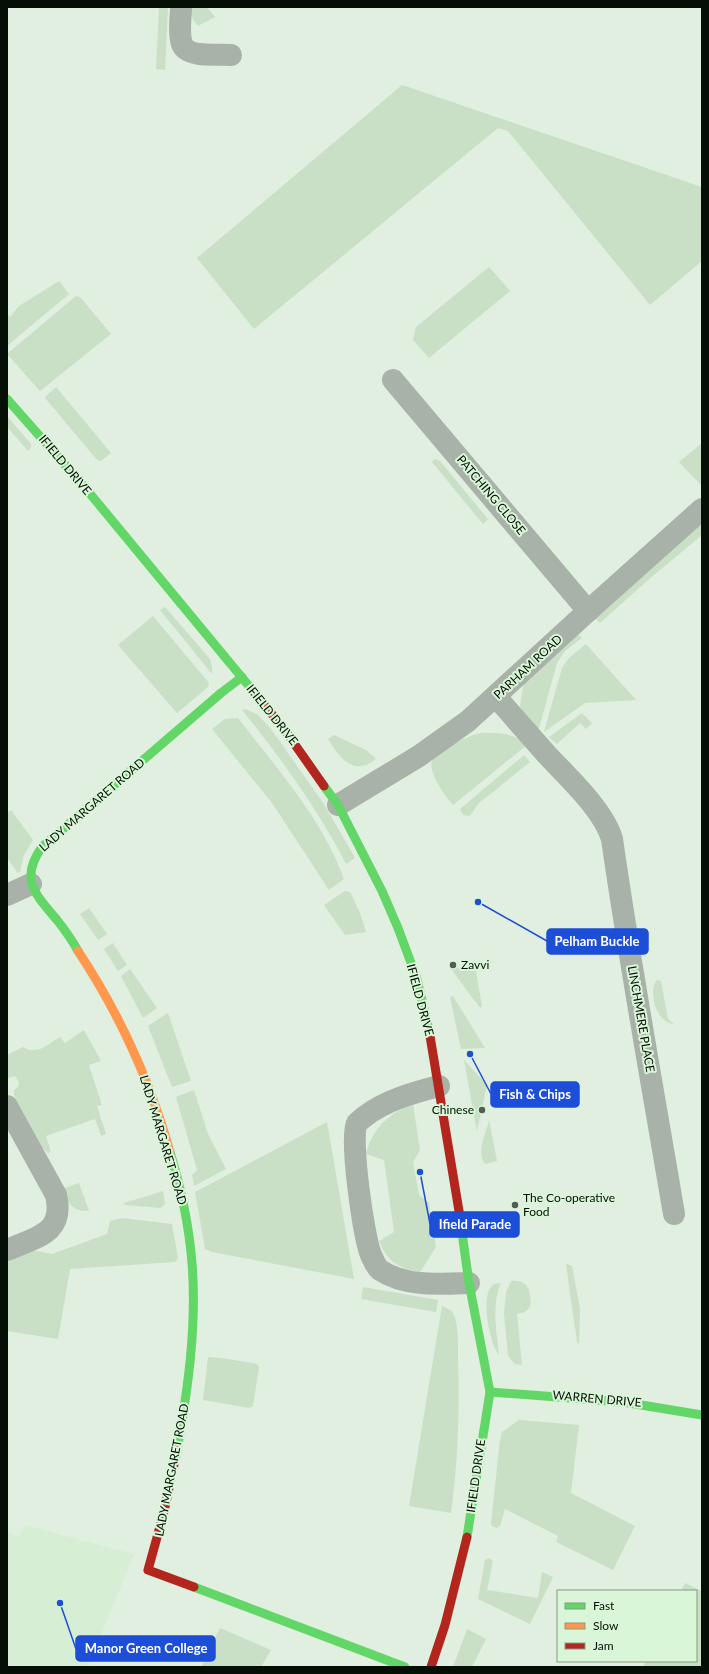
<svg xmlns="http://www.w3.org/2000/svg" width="709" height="1674" font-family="Lato,sans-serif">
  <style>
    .built { fill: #d6efd4 }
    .green { fill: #c9e0c7 }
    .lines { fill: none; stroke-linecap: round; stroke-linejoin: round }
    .street { stroke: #a9b2a8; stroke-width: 22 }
    .fast { stroke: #63d668; stroke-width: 9 }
    .slow { stroke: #ff974d; stroke-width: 9 }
    .jam { stroke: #b3261e; stroke-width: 9 }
    .poi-dot { fill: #525d52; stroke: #daf6d8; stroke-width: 1.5 }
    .labels { text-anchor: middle; stroke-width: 4; stroke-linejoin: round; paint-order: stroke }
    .street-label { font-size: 12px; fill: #060f06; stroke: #daf6d8 }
    .poi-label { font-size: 12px; fill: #060f06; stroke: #daf6d8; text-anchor: start }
    .leader { fill: none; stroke: #1d4ed8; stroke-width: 1.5 }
    .callout-dot { fill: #1d4ed8; stroke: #daf6d8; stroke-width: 1.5 }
    .callout { fill: #1d4ed8; stroke: #1d4ed8; stroke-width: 1.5 }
    .callout-label { font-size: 13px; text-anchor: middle; font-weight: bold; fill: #fff }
  </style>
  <rect width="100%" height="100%" fill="#e0efdf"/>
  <path class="built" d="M25,1525L134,1554L88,1667H7V1531L19,1537Z"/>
  <g class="green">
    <path d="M159,7H168L165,70L156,69Z"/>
    <path d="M190,7H207L215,17L198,26L193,20Z"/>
    <path d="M402,85L702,187V261L650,305L508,131L498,128L254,329L197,258Z"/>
    <path d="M489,267L510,291L429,358L413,340L416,327Z"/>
    <path d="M59,281L69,294L7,346V314L10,317L19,306Z"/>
    <path d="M76,296L80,297L111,334L40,391L7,354Z"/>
    <path d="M56,387L111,453L101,461L97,460L46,399L45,397Z"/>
    <path d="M7,416L31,444V447L28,451L7,427Z"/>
    <path d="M702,443V486L679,462Z"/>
    <path d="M435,459L440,461L488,519L483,524L432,462Z"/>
    <path d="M702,522V535L648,580L600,623L594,617Z"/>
    <path d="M165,607L210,659L212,667V674L160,610Z"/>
    <path d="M153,616L209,683L208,687L177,713L118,645Z"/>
    <path d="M577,633L582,638L565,651L557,663L538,732L522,712L520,706L523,686L529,677Z"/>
    <path d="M586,644L636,700L585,703L544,732L562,668L569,658Z"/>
    <path d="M246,709L258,715L271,729L324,804L355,858L346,864C317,808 281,758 242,710Z"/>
    <path d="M582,713L592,723L586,729L580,723L557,744L549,737Z"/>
    <path d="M238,718C277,769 322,818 344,879L329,890L272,803L212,729L225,719Z"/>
    <path d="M496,733C509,734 517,736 527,745L453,805C445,796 428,773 432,761C435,751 468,736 477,734C483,732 490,733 496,733Z"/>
    <path d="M334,735L366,750L376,759C353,777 340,758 328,739Z"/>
    <path d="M524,755L530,762L478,804L470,816L463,815L460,809Z"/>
    <path d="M11,810L33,840L24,855L20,872L18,873L7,858V813Z"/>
    <path d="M345,891L350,892L360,913L366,932L345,935L324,905Z"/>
    <path d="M89,908L107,934L98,940L80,914Z"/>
    <path d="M113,943L127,965L118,971L104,949Z"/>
    <path d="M475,965L482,1006L480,1008L451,969Z"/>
    <path d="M130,969L157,1008L143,1018L121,976Z"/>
    <path d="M658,980L661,981L668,1019L674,1024C657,1023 648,994 656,981Z"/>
    <path d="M453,996L485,1048L461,1049L450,997Z"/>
    <path d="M168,1013L191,1081L172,1087L148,1026Z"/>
    <path d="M84,1030L101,1061L89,1065L102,1105L97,1106L106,1134L101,1136L95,1119L46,1136L51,1152L48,1153L43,1148L14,1096V1090L18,1087L19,1082L15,1076L7,1078V1055L23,1047C37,1056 48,1044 60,1037L65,1043Z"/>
    <path d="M464,1060L487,1085L477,1131Z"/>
    <path d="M194,1090L208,1134L226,1169L194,1186L192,1175L197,1170L176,1097Z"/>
    <path d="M413,1104L420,1150L413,1162L419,1195L429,1203L436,1247L420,1272C398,1268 388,1262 379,1241L394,1232L384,1160L366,1154C372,1129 389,1113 413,1104Z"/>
    <path d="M489,1120L497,1161L485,1164C476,1152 486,1133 489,1120Z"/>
    <path d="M327,1122L354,1279L212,1252L205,1249L195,1192Z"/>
    <path d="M79,1183L89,1211C72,1212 68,1202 62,1189Z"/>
    <path d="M163,1191L165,1204L161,1208L125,1205L124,1203Z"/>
    <path d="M122,1218L172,1224L178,1258L175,1262L70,1269L58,1339L7,1331L8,1260L32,1250L52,1254L107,1234L110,1221Z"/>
    <path d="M567,1264L572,1266L580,1309L579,1344L577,1342L566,1265Z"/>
    <path d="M511,1281C523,1280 529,1284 530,1297C531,1301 531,1305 528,1309C526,1313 521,1313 517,1314L522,1365L515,1364L508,1356L504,1313L506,1292Z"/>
    <path d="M501,1283C491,1306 497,1331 499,1355C490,1345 480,1296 492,1286C494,1283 497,1284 501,1283Z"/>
    <path d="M363,1287L438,1300L436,1312L361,1299Z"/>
    <path d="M442,1306L452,1311C459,1325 458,1341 458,1356C460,1409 458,1461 451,1513L409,1506Z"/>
    <path d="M208,1357L222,1358L257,1364L259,1367L253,1406L249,1408L203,1400Z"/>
    <path d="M519,1420L579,1425L571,1493L635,1526L613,1570L556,1542L558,1536L505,1509L500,1526L497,1528L492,1526L491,1523L500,1440L502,1432Z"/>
    <path d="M489,1558L493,1561L487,1590L538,1598L542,1572L553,1577L530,1624L478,1599L485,1560Z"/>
    <path d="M685,1583L702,1591V1667H643L646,1661H696V1591H681Z"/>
    <path d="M220,1628L271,1650L261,1667H201Z"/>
    <path d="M467,1629L486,1639L472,1667H453Z"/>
  </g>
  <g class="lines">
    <g class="street">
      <path d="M181,7C181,18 178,33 182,44C187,58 219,54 231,55"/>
      <path d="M393,380L588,611"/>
      <path d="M496,697C514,717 531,737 549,757C570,779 604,811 612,839C630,965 653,1089 674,1214"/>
      <path d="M338,805L419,756L468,721L588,611L702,509"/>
      <path d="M7,895L31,884"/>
      <path d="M439,1086C413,1093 386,1100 364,1117C362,1119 359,1121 357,1123C349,1135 364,1239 371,1255C373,1259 376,1267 380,1270C405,1287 441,1284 469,1283"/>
      <path d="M7,1106L56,1195C65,1234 36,1237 7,1250"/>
    </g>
    <g class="fast">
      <path d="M7,399L82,484L253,691"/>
      <path d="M324,786L338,805L382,891L398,928L417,979L429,1030"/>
      <path d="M78,951C72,940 65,930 57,920C35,894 19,879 42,847L221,693L242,677"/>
      <path d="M170,1152C181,1188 189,1225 192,1263C197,1325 188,1389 177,1450"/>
      <path d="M459,1211L469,1283L490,1392L467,1537"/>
      <path d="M490,1392L623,1402L702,1415"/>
      <path d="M194,1587L405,1667"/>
    </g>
    <path class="slow" d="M78,951C119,1013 150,1081 170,1152"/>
    <g class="jam">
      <path d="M253,691L284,729L324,786"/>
      <path d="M429,1030L459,1211"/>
      <path d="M177,1450L164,1512L148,1570L194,1587"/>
      <path d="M431,1667L445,1625L467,1537"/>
    </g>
  </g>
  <g class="poi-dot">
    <circle cx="453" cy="965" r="4"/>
    <circle cx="482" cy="1110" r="4"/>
    <circle cx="515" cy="1205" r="4"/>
  </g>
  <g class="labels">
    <g class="street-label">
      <text transform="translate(65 465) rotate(50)" y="4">IFIELD DRIVE</text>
      <text transform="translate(491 495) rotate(50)" y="4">PATCHING CLOSE</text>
      <text transform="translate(528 667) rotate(-43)" y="4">PARHAM ROAD</text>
      <text transform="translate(272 715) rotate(51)" y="4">IFIELD DRIVE</text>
      <text transform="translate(92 805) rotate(-41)" y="4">LADY MARGARET ROAD</text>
      <text transform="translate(420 1000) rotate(75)" y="4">IFIELD DRIVE</text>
      <text transform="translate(641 1019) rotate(80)" y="4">LINCHMERE PLACE</text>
      <text transform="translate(163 1140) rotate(73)" y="4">LADY MARGARET ROAD</text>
      <text transform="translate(597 1399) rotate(5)" y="4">WARREN DRIVE</text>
      <text transform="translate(172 1470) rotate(-79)" y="4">LADY MARGARET ROAD</text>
      <text transform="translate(476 1476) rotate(-82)" y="4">IFIELD DRIVE</text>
    </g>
    <g class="poi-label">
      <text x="461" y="969">Zavvi</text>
      <text x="474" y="1114" text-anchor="end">Chinese</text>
      <text x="523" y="1202">The Co-operative<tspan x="523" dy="14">Food</tspan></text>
    </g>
  </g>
  <path class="leader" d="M478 902L547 941M470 1054L491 1094M420 1172L430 1224M60 1603L76 1649"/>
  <g class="callout-dot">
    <circle cx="478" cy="902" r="4"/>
    <circle cx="470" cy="1054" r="4"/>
    <circle cx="420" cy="1172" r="4"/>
    <circle cx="60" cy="1603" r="4"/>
  </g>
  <g class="callout">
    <rect x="547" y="929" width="101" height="25" rx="4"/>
    <rect x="491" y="1082" width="88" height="25" rx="4"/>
    <rect x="430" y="1212" width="89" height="25" rx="4"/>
    <rect x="76" y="1636" width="139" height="25" rx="4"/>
  </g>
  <g class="callout-label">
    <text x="597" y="946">Pelham Buckle</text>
    <text x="535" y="1099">Fish &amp; Chips</text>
    <text x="475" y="1229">Ifield Parade</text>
    <text x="146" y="1653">Manor Green College</text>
  </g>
  <rect width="709" height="1674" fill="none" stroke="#060f06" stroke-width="16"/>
  <rect x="557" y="1590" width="140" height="72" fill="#daf6d8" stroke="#859a84"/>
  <rect x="565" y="1603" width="20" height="6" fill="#63d668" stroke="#859a84"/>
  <text x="593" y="1610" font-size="12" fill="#060f06">Fast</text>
  <rect x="565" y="1623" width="20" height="6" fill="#ff974d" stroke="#859a84"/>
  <text x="593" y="1630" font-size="12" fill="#060f06">Slow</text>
  <rect x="565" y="1643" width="20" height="6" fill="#b3261e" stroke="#859a84"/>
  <text x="593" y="1650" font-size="12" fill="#060f06">Jam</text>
</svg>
